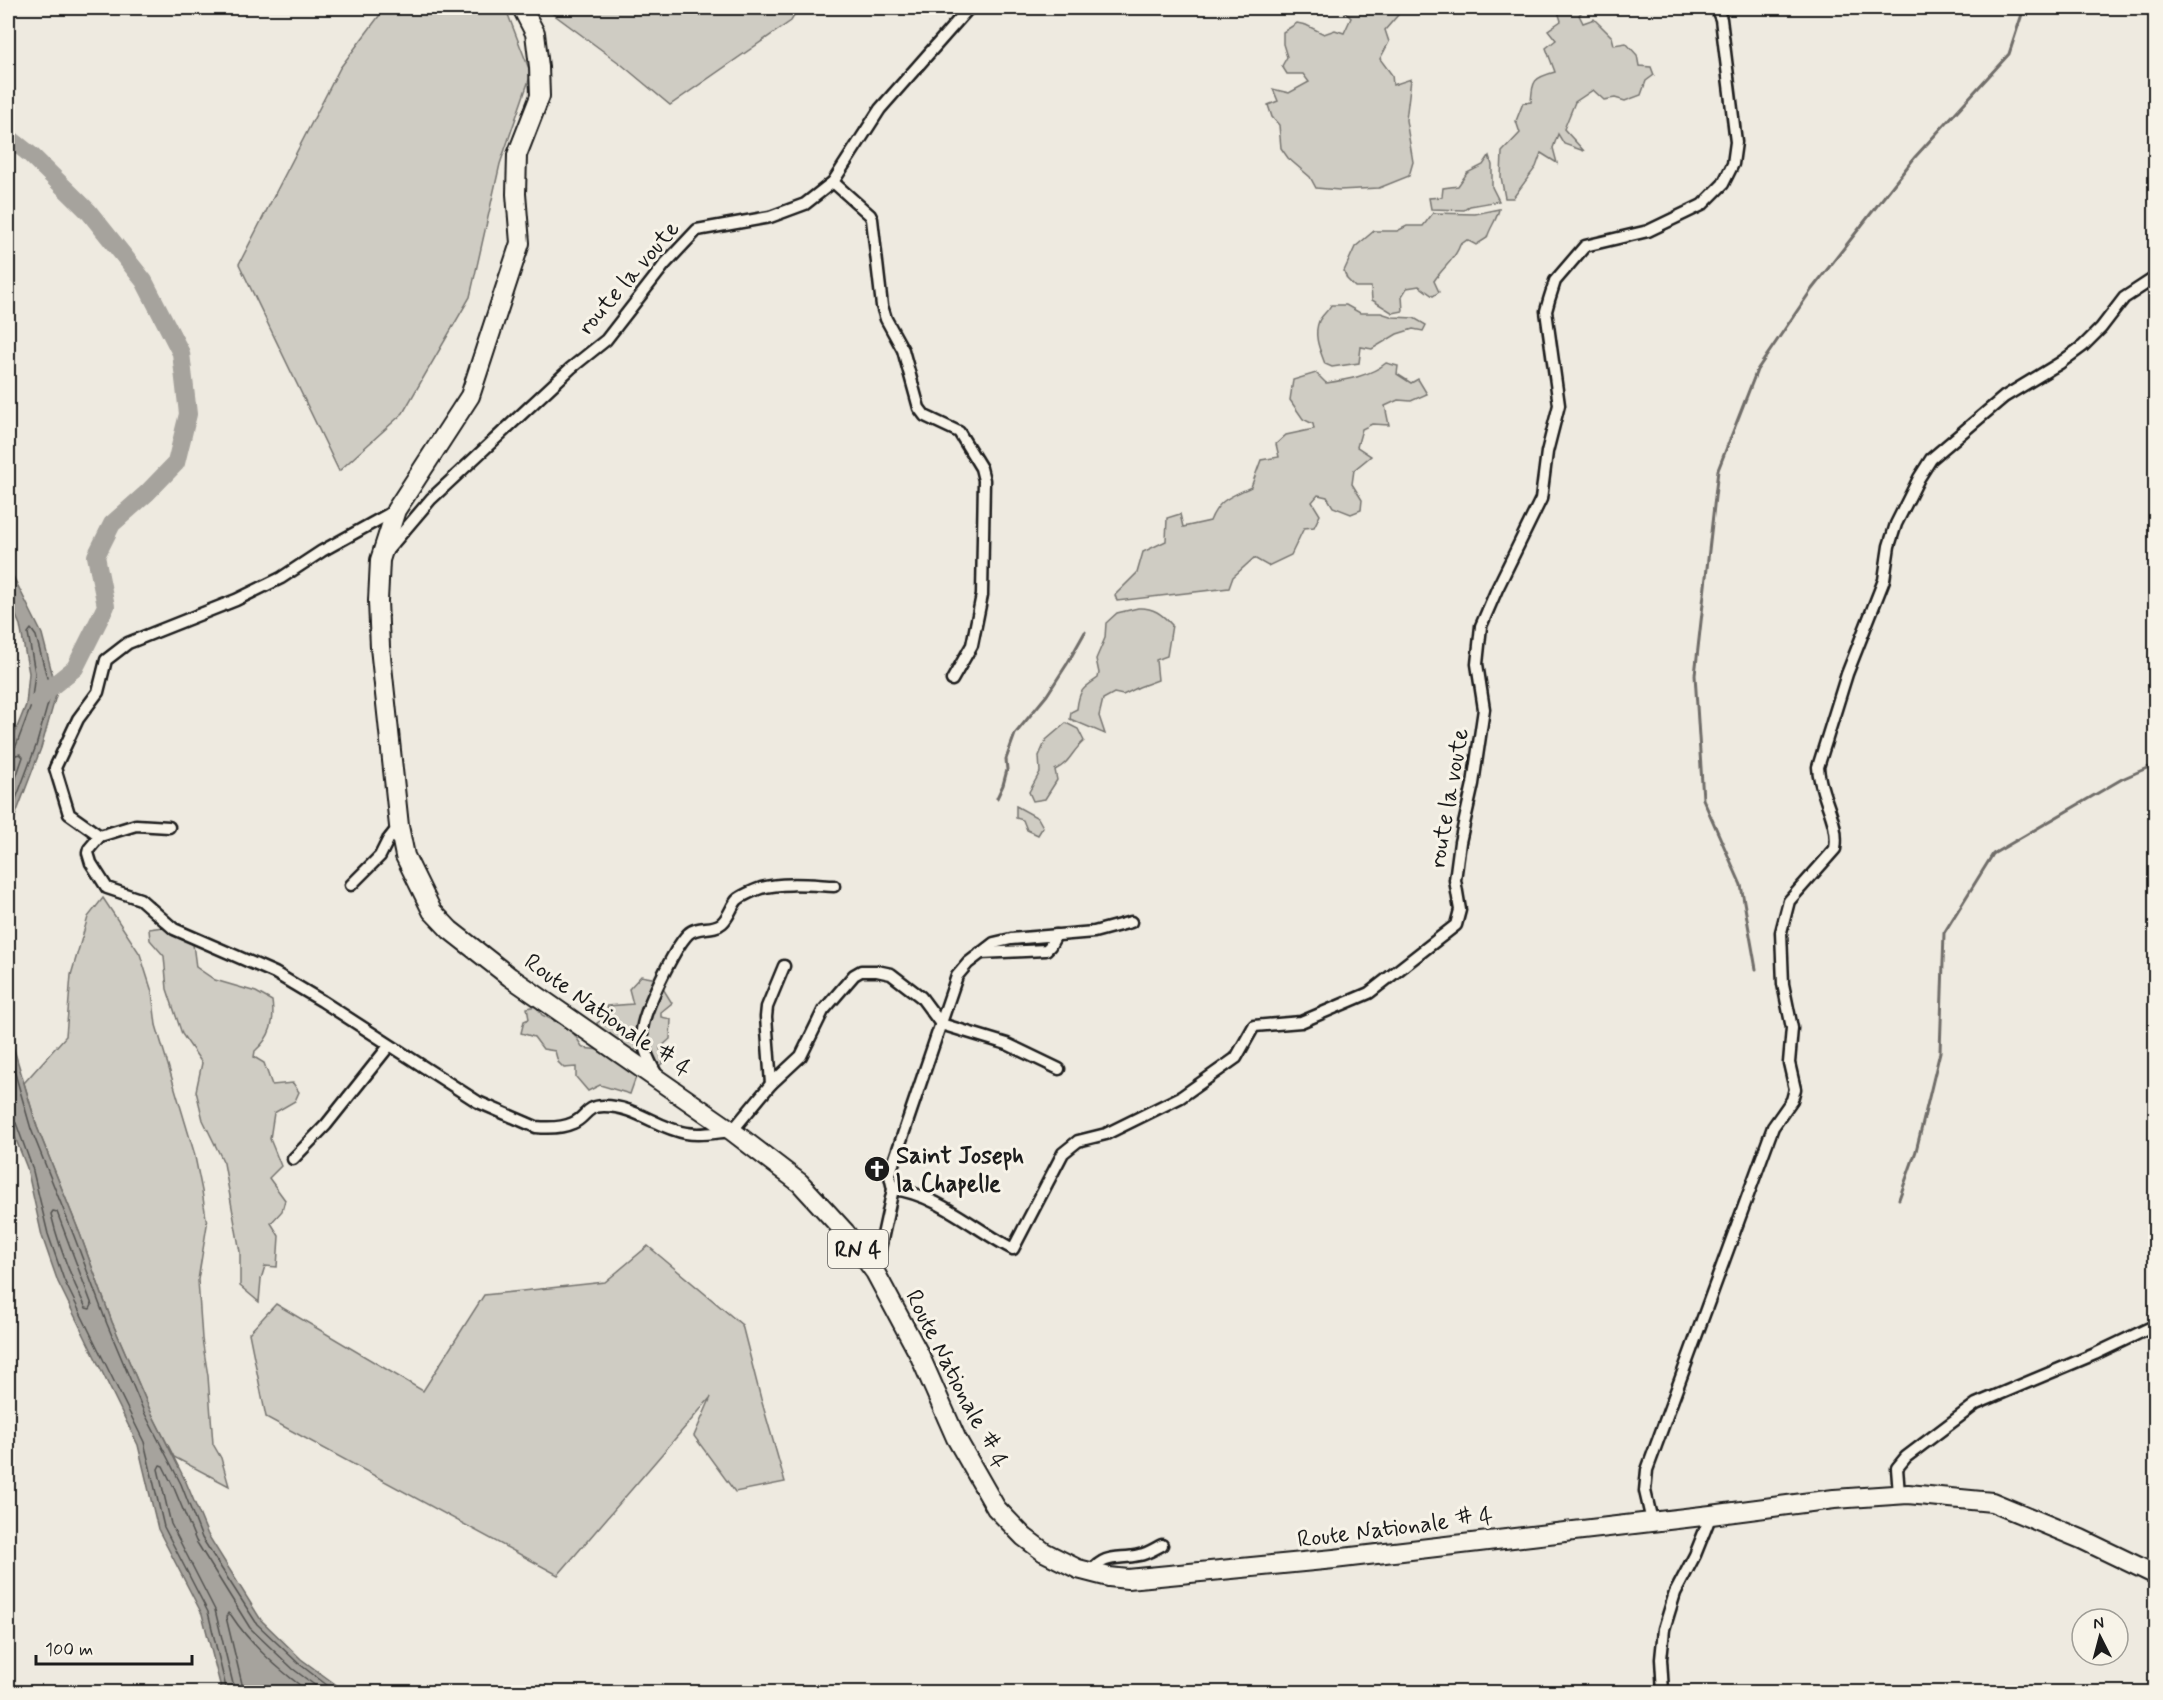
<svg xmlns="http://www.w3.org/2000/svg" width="2163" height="1700" font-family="Mynerve,sans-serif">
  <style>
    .green { fill: #cfccc3; stroke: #767470; stroke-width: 1.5 }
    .water { fill: #a6a39d; stroke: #6f6d69; stroke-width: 1.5 }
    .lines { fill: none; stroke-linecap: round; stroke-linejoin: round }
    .shore { stroke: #535250; stroke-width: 1.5 }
    .stream { stroke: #6f6d69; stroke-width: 3 }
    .river { stroke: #a6a39d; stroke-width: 18 }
    .street-casing { stroke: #1c1c1c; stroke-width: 15 }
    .primary-casing { stroke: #1c1c1c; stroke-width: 22 }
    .street { stroke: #f7f3e8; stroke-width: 10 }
    .primary { stroke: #f7f3e8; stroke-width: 18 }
    .labels { text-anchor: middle; stroke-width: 6; stroke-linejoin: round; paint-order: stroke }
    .shield { fill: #f7f3e8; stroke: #5e5c59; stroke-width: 1.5 }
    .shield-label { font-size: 22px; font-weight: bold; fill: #1c1c1c }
    .street-label { font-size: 24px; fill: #1c1c1c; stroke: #f7f3e8 }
    .poi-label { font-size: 24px; font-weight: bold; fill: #1c1c1c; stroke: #f7f3e8; text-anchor: start }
  </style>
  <rect width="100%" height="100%" fill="#eeeae0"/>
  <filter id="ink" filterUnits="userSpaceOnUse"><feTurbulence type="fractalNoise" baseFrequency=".0167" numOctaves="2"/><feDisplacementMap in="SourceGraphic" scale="12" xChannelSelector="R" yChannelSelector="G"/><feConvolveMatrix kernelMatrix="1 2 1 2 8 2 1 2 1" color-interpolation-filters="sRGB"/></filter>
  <g filter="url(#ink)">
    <g class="green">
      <path d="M385,8H500L507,12L531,74L500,164L470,297L403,413L339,471L239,264L340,68Z"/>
      <path d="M545,8H799L791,21L670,105L622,65Z"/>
      <path d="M1346,8H1396L1398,15L1385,30L1389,42L1380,59L1392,75L1393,85L1411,79L1406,120L1413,162L1409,176L1379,188L1339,190L1316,188L1310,177L1288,158L1281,148L1279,125L1272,117L1268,105L1278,101L1273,89L1289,93L1309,82L1303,74H1287L1282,66L1287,57L1283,44V32L1297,23L1306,25L1324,34L1335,30L1344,33L1351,18L1344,11Z"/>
      <path d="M1557,8H1586L1579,15L1583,23L1594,19L1612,37L1614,45L1626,43L1637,55L1639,66L1651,67L1654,75L1646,81L1641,95L1625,101L1615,98L1604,100L1593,90L1575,102L1564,129L1584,151L1564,144L1558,134L1553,148L1557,163L1541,153L1536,167L1513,198H1505L1501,177L1502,152L1520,133L1516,121L1523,103L1531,102C1533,80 1533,78 1555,72L1546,48L1556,40L1548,30L1561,21Z"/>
      <path d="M1489,156L1492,165V187L1499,201L1470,206L1464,210L1431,209L1429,198L1442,197L1443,188L1458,186L1467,173L1483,165Z"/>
      <path d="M1499,209C1497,220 1490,227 1487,238L1476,245L1467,240L1460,245C1455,260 1443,267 1434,281L1439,292L1433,296L1419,286L1407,288L1402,296L1403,311L1393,313L1372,300L1371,287H1355L1347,279L1344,271L1355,247L1374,231H1397L1407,226H1423L1433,213L1475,214Z"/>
      <path d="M1331,305H1346L1360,313H1381L1393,317L1414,318L1426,325L1423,331L1413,329L1397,334L1372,349L1361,347L1359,363L1332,367L1325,364C1320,350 1313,336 1319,321C1322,315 1328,311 1331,305Z"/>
      <path d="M1386,363L1398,366L1397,374L1411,383L1418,379L1427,394L1411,401L1398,400L1385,406L1389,425L1372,424L1362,429L1357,447L1371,456L1354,470L1352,484L1362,500L1361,510L1351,514L1333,507L1327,497L1318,495L1312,502L1320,515L1314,527L1304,528L1291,555L1268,566L1254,558L1233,577L1229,588L1117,601L1115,595L1137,573L1143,552L1166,541L1167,518L1180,514L1183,527L1210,521C1219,499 1230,497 1251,487L1261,460L1279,457L1276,444L1286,435L1314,429L1313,424L1303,419L1290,400L1293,380L1316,373L1326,383C1345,380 1371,376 1386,363Z"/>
      <path d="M1138,608C1153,607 1162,614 1172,625L1167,656L1156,660L1158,680L1139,687L1123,695L1114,693L1103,699L1099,716L1105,734L1070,719L1071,712L1077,709C1079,690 1083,688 1098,678L1099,673L1096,659L1105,638L1106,623L1117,613Z"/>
      <path d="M1066,723L1078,729L1084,741C1071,752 1071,762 1055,770L1057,780L1045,799L1033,801L1029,792L1040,772L1039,756L1046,740Z"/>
      <path d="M1016,806L1038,818L1043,827L1038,835L1027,830L1023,820L1016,818Z"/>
      <path d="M103,898L140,954L152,992L156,1025L194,1152L202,1191L207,1225L198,1280L202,1339L208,1376L213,1444L221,1458L229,1486L174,1457L150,1410L112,1322L80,1234L37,1127L24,1083L66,1036L71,975L88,917Z"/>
      <path d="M163,927L193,944L196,967L215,980L256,992L272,1001C275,1021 271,1037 255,1051L254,1057L264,1063L272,1085L293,1083L299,1092L295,1101L274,1113L270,1139L281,1166L269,1178L285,1200L282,1211L271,1223L279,1236L277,1267L265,1266L261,1279L259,1302L240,1286V1252L224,1163L203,1120L196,1091L202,1063L182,1034L167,989L164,956L150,940L149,929Z"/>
      <path d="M641,976L657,979L672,1003L661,1012V1017L671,1019L670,1039L660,1048L664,1062L655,1069L641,1049L625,1051L613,1041L610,1034L600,1032L597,1023L609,1015L607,1006L633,1004L629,989Z"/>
      <path d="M536,1006L542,1015L571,1029L583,1048L600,1050L637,1074L630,1094L600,1085L588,1091L576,1077V1067L564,1068L558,1062L555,1051L543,1049L534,1037L521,1033L524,1021L529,1019L527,1008Z"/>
      <path d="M648,1246L742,1325L761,1399L785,1482L735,1492L694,1436L711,1397L558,1575L266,1417L249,1333L276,1304L423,1391L484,1295L605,1282Z"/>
    </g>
    <g class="water">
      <path d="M8,566L42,634L57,692L41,748L8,835V750L26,705L29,673L20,625L8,598Z"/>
      <path d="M8,1029L37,1127L80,1234L112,1322L150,1410L186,1482L208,1535L261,1620L301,1659L346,1692H222L202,1614L158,1529L138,1445L58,1282L42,1236L27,1168L8,1119Z"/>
    </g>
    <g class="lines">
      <g class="shore">
        <path d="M8,750L12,749L16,746L31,706L35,673L28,633L31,629L36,636L51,693L36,746L8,820"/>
        <path d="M8,757L20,754L23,757L8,801"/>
        <path d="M8,1049L31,1129L74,1236L107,1324L144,1412L181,1484L202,1538L257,1624L298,1663L336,1692"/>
        <path d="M8,1120L16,1123L32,1167L48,1234L64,1280L144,1442L164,1527L208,1612L227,1692"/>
        <path d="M53,1211L57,1212L92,1305L90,1309L86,1308C71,1278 59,1247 51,1214Z"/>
        <path d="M235,1692L215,1610L171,1524L158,1469L160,1465L163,1466L174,1488L196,1541L250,1628L293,1669L324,1692"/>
        <path d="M244,1692L226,1617L228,1613L231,1615C251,1646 279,1670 309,1692"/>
      </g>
      <g class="stream">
        <path d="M997,798L1003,785L1007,770L1006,759L1015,734L1047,695L1067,664L1085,632"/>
        <path d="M1756,969L1741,885L1703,799L1695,675L1718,470L1757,370L1812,289L1915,157L2009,54L2024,8"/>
        <path d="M1899,1199L1916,1151L1940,1052L1944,933L1993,854L2122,779L2156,764"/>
      </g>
      <path class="river" d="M8,137L31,155L89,212L144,281L181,353L188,414L176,463L147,493L112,524L96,556L106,606L75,668L45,692L38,702"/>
      <g class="street-casing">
        <g id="street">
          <path d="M833,182L870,215L872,219L882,306L886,319L903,350L919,408L925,416L959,432L981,468L984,480L982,595L972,645L952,680"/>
          <path d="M396,510L322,551L281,578L236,600L128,643L106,660L98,692L78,719L55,768L69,814L100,836L89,849L88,853L91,863L107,888L140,899L174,929L275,973L322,1001L478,1102L536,1127C547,1128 562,1128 573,1123C586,1118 585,1106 604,1106C635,1106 657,1128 686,1133C702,1136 717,1132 732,1131L771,1084L801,1056L823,1011L854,975L861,971H877L891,974L921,997L941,1024L1007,1044L1059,1069"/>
          <path d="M386,552L431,499L571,368L606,340L665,264L697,230L770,217L805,204L833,182L880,109L969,8"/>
          <path d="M100,836L136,825L169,827"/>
          <path d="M351,885L380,856L388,840L399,826"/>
          <path d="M980,953L1046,950L1050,946L1056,935"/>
          <path d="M657,1075C650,1063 642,1048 642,1033C641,1015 675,947 688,934C697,925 713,931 722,923C729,917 731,907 737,900C741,896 755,890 761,888C784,882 811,885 834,886"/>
          <path d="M771,1084L766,1017L767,1007L784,966"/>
          <path d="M293,1159L326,1125L389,1046"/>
          <path d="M893,1189L890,1176L892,1167L957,976L968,963L994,943L1011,939L1094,932L1131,922"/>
          <path d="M875,1272L893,1189C937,1194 974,1229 1013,1249L1063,1153L1078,1141L1106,1134L1181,1097L1236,1058L1254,1026L1301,1022L1369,993L1456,925L1460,910L1455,880L1460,842L1473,784L1484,709L1477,664L1481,626L1497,589L1541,499L1547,452L1559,405L1546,311L1549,300L1555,281L1585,246L1648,231L1702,205L1723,184L1733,164L1736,142L1721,19L1716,8"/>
          <path d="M1899,1494L1897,1468L1906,1457L1976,1404L2095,1354L2156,1325"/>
          <path d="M1652,1521L1645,1491L1647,1470L1773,1127L1792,1100L1795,1089L1789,1063L1792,1028L1783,984L1781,932L1789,901L1835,849C1840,821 1819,795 1818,767L1847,674L1884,580L1889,546L1896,524L1919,478L1931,459L2004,397L2060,363L2083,346L2101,328L2124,298L2156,277"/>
          <path d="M1091,1572C1105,1553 1119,1560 1139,1555C1147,1554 1154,1549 1162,1545"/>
          <path d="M1663,1692L1661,1659L1664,1629L1675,1593L1695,1555L1711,1515"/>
        </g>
      </g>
      <g class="primary-casing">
        <path id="primary" d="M522,8L535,33L539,67L540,96L517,155L516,194L520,243L470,396L396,510L380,560L378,601L380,647L399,826L405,856L432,911L450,930L510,977L732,1131L800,1183L845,1232L875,1272L919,1354L956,1438L996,1508L1024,1537L1044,1552L1078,1569L1109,1577L1128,1579L1334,1559L1711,1515L1834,1499L1908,1494L1992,1502L2081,1539L2156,1575"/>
      </g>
      <use href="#street" class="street"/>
      <use href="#primary" class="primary"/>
    </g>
  </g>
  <defs>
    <g id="church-disc" transform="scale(1.35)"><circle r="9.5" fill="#1c1c1c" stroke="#f7f3e8"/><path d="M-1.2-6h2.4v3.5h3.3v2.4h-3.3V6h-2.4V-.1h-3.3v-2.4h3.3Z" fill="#fff"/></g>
  </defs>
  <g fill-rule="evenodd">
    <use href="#church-disc" x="877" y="1169"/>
  </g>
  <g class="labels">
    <rect class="shield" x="828" y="1230" width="60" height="38" rx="4.5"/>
    <g class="shield-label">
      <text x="858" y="1257">RN 4</text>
    </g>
    <g class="street-label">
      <text transform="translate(628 277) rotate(-49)" y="8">route la voute</text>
      <text transform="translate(1448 798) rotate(-80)" y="8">route la voute</text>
      <text transform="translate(608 1015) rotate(35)" y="8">Route Nationale # 4</text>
      <text transform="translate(957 1379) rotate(63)" y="8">Route Nationale # 4</text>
      <text transform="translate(1395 1527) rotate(-7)" y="8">Route Nationale # 4</text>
    </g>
    <g class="poi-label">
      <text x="896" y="1163">Saint Joseph<tspan x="896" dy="28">la Chapelle</tspan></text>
    </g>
  </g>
  <rect width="2163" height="1700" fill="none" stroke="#f7f3e8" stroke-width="30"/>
  <rect x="15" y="15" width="2133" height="1670" fill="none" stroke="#1c1c1c" stroke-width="2" filter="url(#ink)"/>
  <g transform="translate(2100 1637) rotate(354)"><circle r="28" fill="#f7f3e8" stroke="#9f9d96" stroke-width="1.5"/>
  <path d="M0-4.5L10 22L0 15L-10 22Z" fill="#1c1c1c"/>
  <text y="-9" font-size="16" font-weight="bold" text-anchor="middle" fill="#1c1c1c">N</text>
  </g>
  <path d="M36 1655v9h156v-9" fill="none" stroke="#1c1c1c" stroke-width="3"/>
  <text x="45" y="1655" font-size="18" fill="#1c1c1c" stroke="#f7f3e8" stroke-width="4.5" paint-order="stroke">100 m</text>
</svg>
